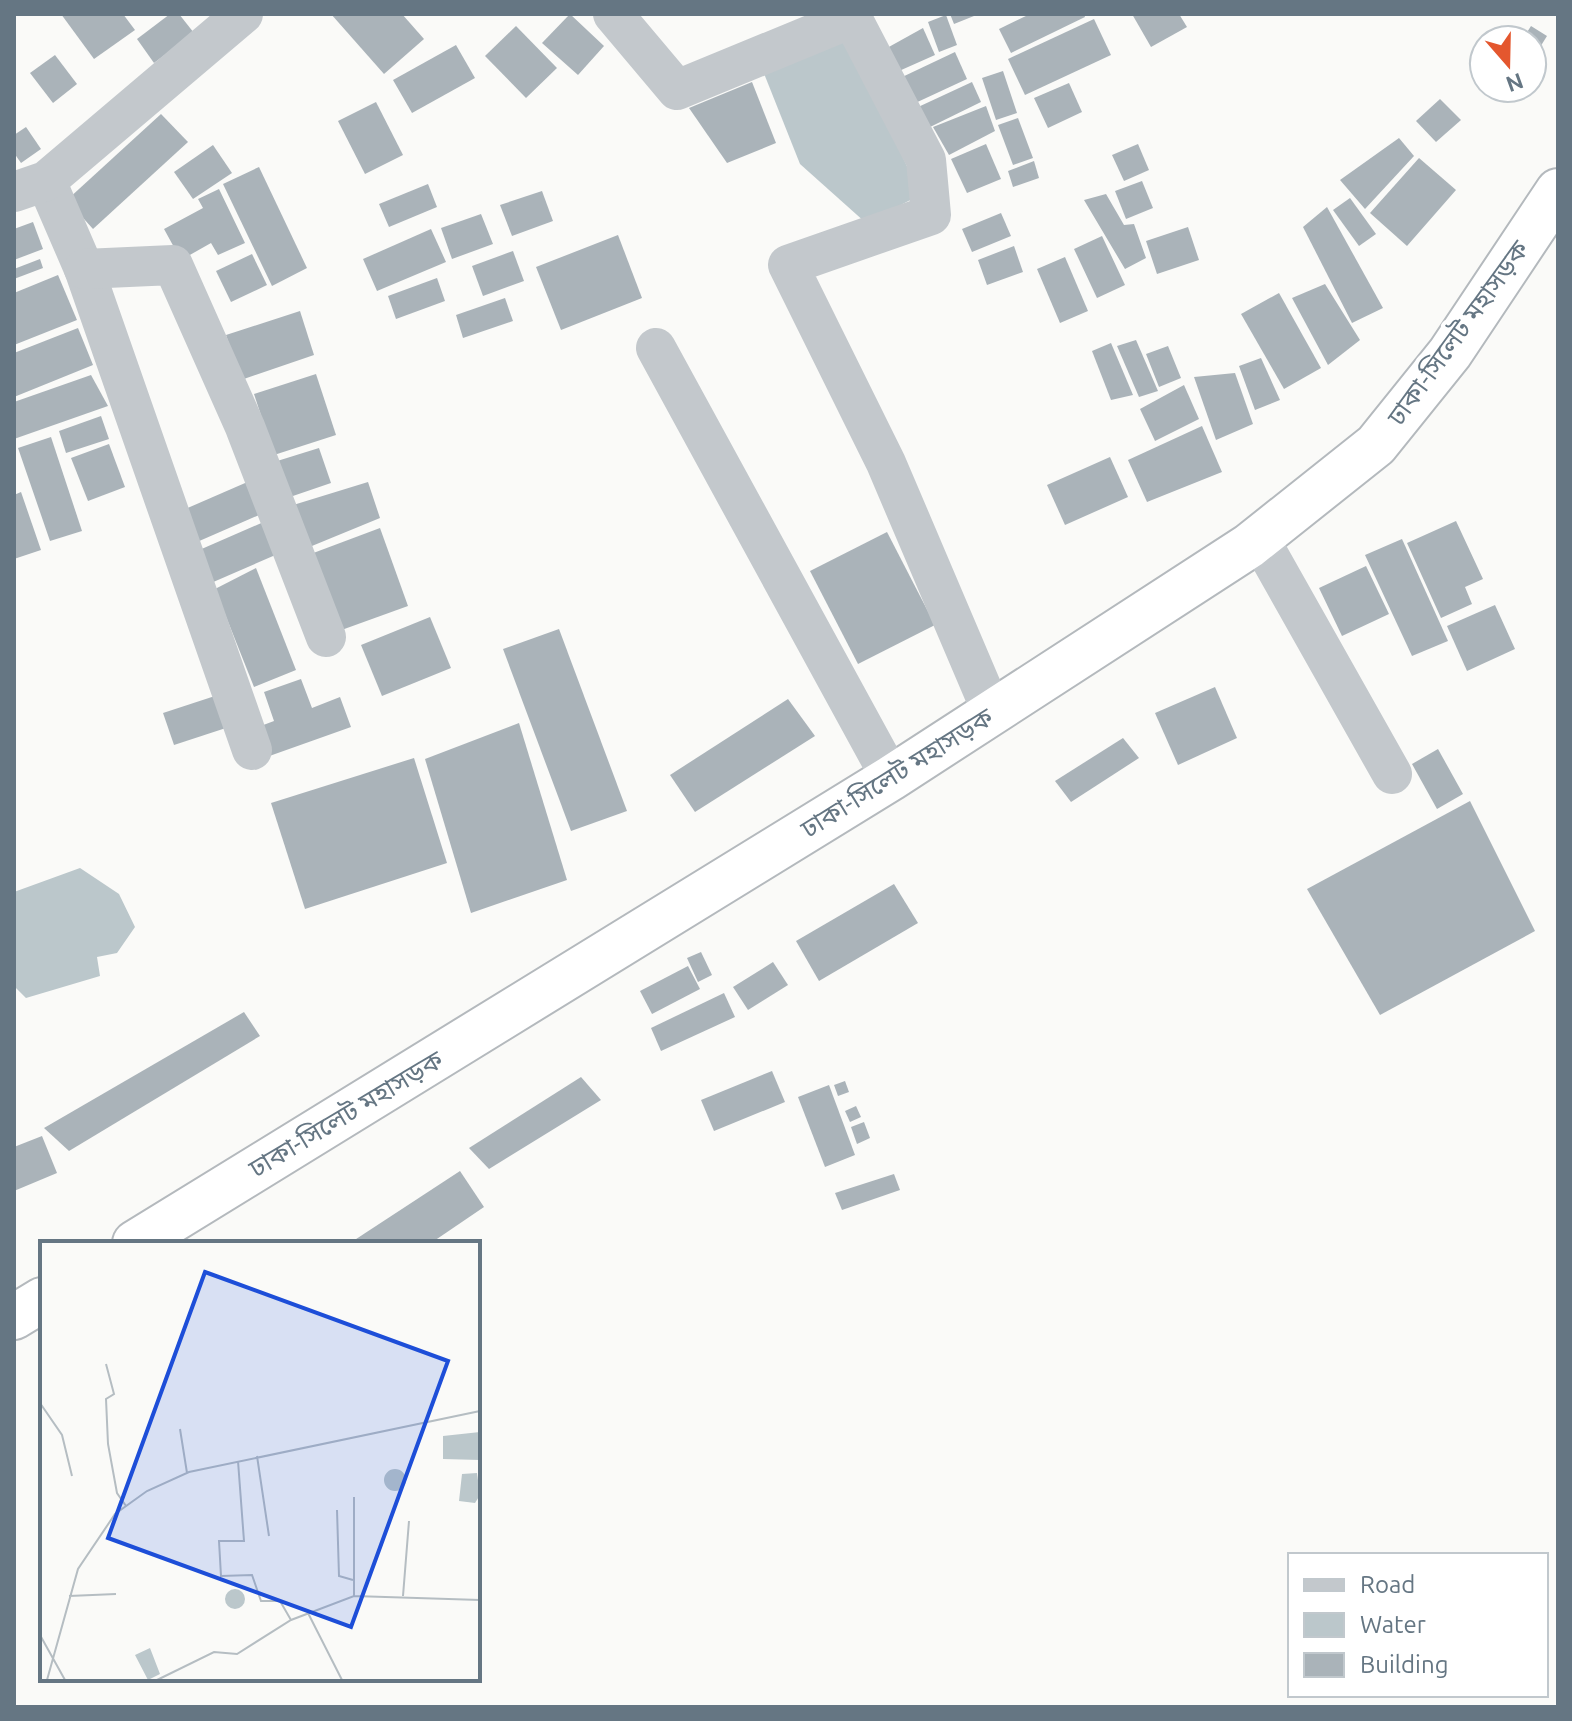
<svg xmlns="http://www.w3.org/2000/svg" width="1572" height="1721" font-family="Ubuntu,'Noto Sans Bengali',sans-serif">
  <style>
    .water { fill: #bbc7cb }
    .building { fill: #aab3b9 }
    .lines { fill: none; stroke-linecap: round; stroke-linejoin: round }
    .highway-casing { stroke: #b4b9bd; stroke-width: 48 }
    .street { stroke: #c3c8cc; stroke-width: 40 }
    .highway { stroke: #fff; stroke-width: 44 }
    .labels { text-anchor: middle; stroke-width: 8; stroke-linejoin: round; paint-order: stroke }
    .street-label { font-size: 26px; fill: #657683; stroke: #fff }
    .inset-road { fill: none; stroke: #b5bdc2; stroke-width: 2 }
    .view { fill: #1d4ed8; fill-opacity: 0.15; stroke: #1d4ed8; stroke-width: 4 }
    .inset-edge { fill: none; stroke: #657683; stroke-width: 4 }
  </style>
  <rect width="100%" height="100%" fill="#fafaf8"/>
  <g class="water">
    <path d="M844,27L920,195L866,223L800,164L759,61Z"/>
    <path d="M80,868L119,894L135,927L117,953L97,957L100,976L26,998L14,986V892Z"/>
  </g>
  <g class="building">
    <path d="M61,14H123L135,30L94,59Z"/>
    <path d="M170,14H179L194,33L154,63L137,39Z"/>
    <path d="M331,14H402L424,39L384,74Z"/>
    <path d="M570,14L604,46L578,75L542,43Z"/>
    <path d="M950,14H979L954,24Z"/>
    <path d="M1030,14H1084L1085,17L1011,53L999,29Z"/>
    <path d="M1132,14H1179L1187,27L1151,47Z"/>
    <path d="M946,15L957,45L939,52L928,22Z"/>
    <path d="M1094,19L1111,55L1025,95L1008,59Z"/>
    <path d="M516,26L557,68L526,98L485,56Z"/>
    <path d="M1531,26L1547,36L1532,60V40H1522Z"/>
    <path d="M923,28L935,55L890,75L878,53Z"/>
    <path d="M456,45L475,78L412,113L393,80Z"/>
    <path d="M955,52L967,79L911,105L898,79Z"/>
    <path d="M55,55L77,84L53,103L30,73Z"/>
    <path d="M1003,71L1017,113L996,120L982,78Z"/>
    <path d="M752,82L776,143L727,163L689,108Z"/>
    <path d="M972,82L981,102L926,129L916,108Z"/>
    <path d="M1069,83L1082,112L1048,128L1034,98Z"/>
    <path d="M1493,88H1515L1507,100Z"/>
    <path d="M1440,99L1461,120L1436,142L1416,121Z"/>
    <path d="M376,102L403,155L365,174L338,121Z"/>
    <path d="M986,106L995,131L949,155L933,127Z"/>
    <path d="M161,114L188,142L93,229L67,200Z"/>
    <path d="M1018,118L1033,158L1013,165L998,125Z"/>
    <path d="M26,127L41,149L21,163L14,153V135Z"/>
    <path d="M1399,138L1414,156L1365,209L1340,180Z"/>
    <path d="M986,144L1001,179L967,193L951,159Z"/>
    <path d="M1138,144L1149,170L1124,181L1112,155Z"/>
    <path d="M213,145L232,173L193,199L174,172Z"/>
    <path d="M1419,158L1456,190L1407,246L1370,213Z"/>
    <path d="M1034,161L1039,178L1013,187L1008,171Z"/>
    <path d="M259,167L307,268L272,286L223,184Z"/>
    <path d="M1142,181L1153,208L1126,219L1115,191Z"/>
    <path d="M428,184L437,207L389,227L379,204Z"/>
    <path d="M219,189L245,243L218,255L211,243L181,260L164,229L203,208L198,199Z"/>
    <path d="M542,191L553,221L512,236L500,205Z"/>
    <path d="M1106,194L1124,225L1134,224L1146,258L1125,269L1084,200Z"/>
    <path d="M1350,198L1376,234L1359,246L1333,210Z"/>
    <path d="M1327,207L1383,308L1352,323L1303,227Z"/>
    <path d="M1001,213L1011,236L972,252L962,229Z"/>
    <path d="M481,214L493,244L452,259L441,228Z"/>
    <path d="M33,222L43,249L14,260V229Z"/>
    <path d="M1188,227L1199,260L1157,274L1146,241Z"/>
    <path d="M431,229L446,262L377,291L363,259Z"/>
    <path d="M618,235L642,298L561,330L536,267Z"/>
    <path d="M1102,236L1125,285L1097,298L1074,249Z"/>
    <path d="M1014,246L1023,272L987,285L978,260Z"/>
    <path d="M513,251L524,281L483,296L472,266Z"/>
    <path d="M252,254L267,285L231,302L216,271Z"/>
    <path d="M1065,257L1088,311L1060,323L1037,269Z"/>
    <path d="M40,259L43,268L14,279V269Z"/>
    <path d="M58,275L77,320L14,345V293Z"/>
    <path d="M437,278L445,301L396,319L388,296Z"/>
    <path d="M1325,284L1360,340L1328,365L1292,298Z"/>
    <path d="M1279,293L1321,368L1284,389L1241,314Z"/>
    <path d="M505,298L513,321L463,338L456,315Z"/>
    <path d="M300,311L314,355L241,380L226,335Z"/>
    <path d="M78,328L93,365L14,397V353Z"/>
    <path d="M1136,340L1158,391L1139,397L1117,346Z"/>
    <path d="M1111,343L1133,395L1111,400L1092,351Z"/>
    <path d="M1168,346L1181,378L1159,387L1146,354Z"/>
    <path d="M1261,358L1280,400L1255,410L1239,366Z"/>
    <path d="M1235,373L1253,424L1216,440L1194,377Z"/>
    <path d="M316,374L336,435L274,455L254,394Z"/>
    <path d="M91,375L108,406L14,439V402Z"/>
    <path d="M1184,385L1199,419L1155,441L1140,409Z"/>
    <path d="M101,416L109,439L66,453L59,431Z"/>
    <path d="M1202,426L1222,472L1147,502L1128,460Z"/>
    <path d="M51,437L82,531L50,541L18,448Z"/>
    <path d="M109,444L125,487L88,501L71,458Z"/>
    <path d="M319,448L331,483L287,498L274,462Z"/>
    <path d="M1110,457L1128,497L1065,525L1047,485Z"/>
    <path d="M252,480L266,512L197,542L183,510Z"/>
    <path d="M368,482L380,518L307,548L290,506Z"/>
    <path d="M21,492L41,550L14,559V495Z"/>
    <path d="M266,521L280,553L211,583L197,551Z"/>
    <path d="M1456,521L1483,579L1465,587L1472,604L1441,618L1407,543Z"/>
    <path d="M380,528L408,606L336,632L308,555Z"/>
    <path d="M887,532L935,625L858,664L810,571Z"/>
    <path d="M1402,539L1448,641L1412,656L1365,555Z"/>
    <path d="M1366,566L1389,614L1342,636L1319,588Z"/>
    <path d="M256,568L296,670L254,687L215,589Z"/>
    <path d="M1495,605L1515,649L1467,671L1447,626Z"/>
    <path d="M430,617L451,668L382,696L361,645Z"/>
    <path d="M559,629L627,811L571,831L503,649Z"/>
    <path d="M301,679L312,708L340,697L351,727L261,759L250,730L274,721L264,692Z"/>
    <path d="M1215,687L1237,738L1178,765L1155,713Z"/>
    <path d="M221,694L232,726L174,745L163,713Z"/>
    <path d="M788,699L815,736L695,812L670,775Z"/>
    <path d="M519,723L567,880L471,913L425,759Z"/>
    <path d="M1123,738L1139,758L1071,802L1055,781Z"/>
    <path d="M1438,749L1463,794L1437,809L1412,764Z"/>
    <path d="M414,758L447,863L305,909L271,803Z"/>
    <path d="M1470,801L1535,931L1380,1015L1307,889Z"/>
    <path d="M894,884L918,923L819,981L796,941Z"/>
    <path d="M701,952L712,975L698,982L687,958Z"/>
    <path d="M773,962L788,985L748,1010L733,987Z"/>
    <path d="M688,966L700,989L652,1014L640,991Z"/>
    <path d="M724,993L735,1017L661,1051L651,1028Z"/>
    <path d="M244,1012L260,1036L69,1151L44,1128Z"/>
    <path d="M772,1071L785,1102L714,1131L701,1100Z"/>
    <path d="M581,1077L601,1100L489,1169L469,1148Z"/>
    <path d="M845,1081L849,1092L838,1096L834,1085Z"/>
    <path d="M829,1085L855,1155L825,1167L798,1097Z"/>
    <path d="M856,1106L861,1117L850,1122L845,1111Z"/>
    <path d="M864,1122L870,1138L857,1144L851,1127Z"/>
    <path d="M42,1136L57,1173L14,1191V1147Z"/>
    <path d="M460,1171L484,1207L431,1243H350Z"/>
    <path d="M894,1174L900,1190L842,1210L835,1193Z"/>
  </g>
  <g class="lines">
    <g class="highway-casing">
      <g id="highway">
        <path d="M135,1243L891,778L1249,546L1376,445L1450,353L1558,191"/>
        <path d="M14,1317L42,1300"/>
      </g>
    </g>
    <g class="street">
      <path d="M613,14L677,90L852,18L926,160L931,215L788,265L886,463L992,712"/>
      <path d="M46,181L84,269L252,750"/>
      <path d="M14,192L46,181L243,14"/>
      <path d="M84,269L173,265L245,427L326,637"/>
      <path d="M656,348L891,778"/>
      <path d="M1259,538L1392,774"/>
    </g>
    <use href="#highway" class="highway"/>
  </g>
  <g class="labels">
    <g class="street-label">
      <text transform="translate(1458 333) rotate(-54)" y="9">ঢাকা-সিলেট মহাসড়ক</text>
      <text transform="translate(897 773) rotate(-32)" y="9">ঢাকা-সিলেট মহাসড়ক</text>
      <text transform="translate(346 1114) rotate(-31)" y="9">ঢাকা-সিলেট মহাসড়ক</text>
    </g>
  </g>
  <g transform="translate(40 1241)">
    <rect width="440" height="440" fill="#fafaf8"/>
    <path d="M440,191V219L403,218V195ZM344 239a11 11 0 1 1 22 0a11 11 0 1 1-22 0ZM437,232L440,254L435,262L419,260L422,233ZM185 358a10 10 0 1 1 20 0a10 10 0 1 1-20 0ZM110,407L120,433L108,439L95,414Z" fill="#bbc7cb"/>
    <path class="inset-road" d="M66,123L74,153L66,158L68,203L77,252L86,265M0,162L22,194L32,235M140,188L147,232M217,215L229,295M198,220L204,300H179L181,335L212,334L221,360H240L251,379M297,269L299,335L313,339M29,355L76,353M314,355V256M363,355L369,280M268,372L302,439M0,394L25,439M7,439L38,328L75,273L107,250L149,231L440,170M117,439L174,411L197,413L251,379L314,355L440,359"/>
    <path class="view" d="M165,31L408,120L311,386L68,297Z"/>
    <rect width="440" height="440" class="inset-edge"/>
  </g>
  <rect width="1572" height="1721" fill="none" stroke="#657683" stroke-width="32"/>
  <rect x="1288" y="1553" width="260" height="144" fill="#ffffff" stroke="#c1c8cd" stroke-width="2"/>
  <rect x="1304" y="1579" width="40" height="12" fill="#c3c8cc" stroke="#c1c8cd" stroke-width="2"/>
  <text x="1360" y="1593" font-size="24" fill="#657683">Road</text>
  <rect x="1304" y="1613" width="40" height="24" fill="#bbc7cb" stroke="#c1c8cd" stroke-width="2"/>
  <text x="1360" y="1633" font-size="24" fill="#657683">Water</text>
  <rect x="1304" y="1653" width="40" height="24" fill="#aab3b9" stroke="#c1c8cd" stroke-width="2"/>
  <text x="1360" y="1673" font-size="24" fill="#657683">Building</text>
  <g transform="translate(1508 64) rotate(160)"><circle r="38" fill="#ffffff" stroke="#c1c8cd" stroke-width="2"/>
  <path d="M0-6L14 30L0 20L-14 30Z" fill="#e4572e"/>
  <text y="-12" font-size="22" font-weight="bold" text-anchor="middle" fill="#657683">N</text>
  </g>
</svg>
